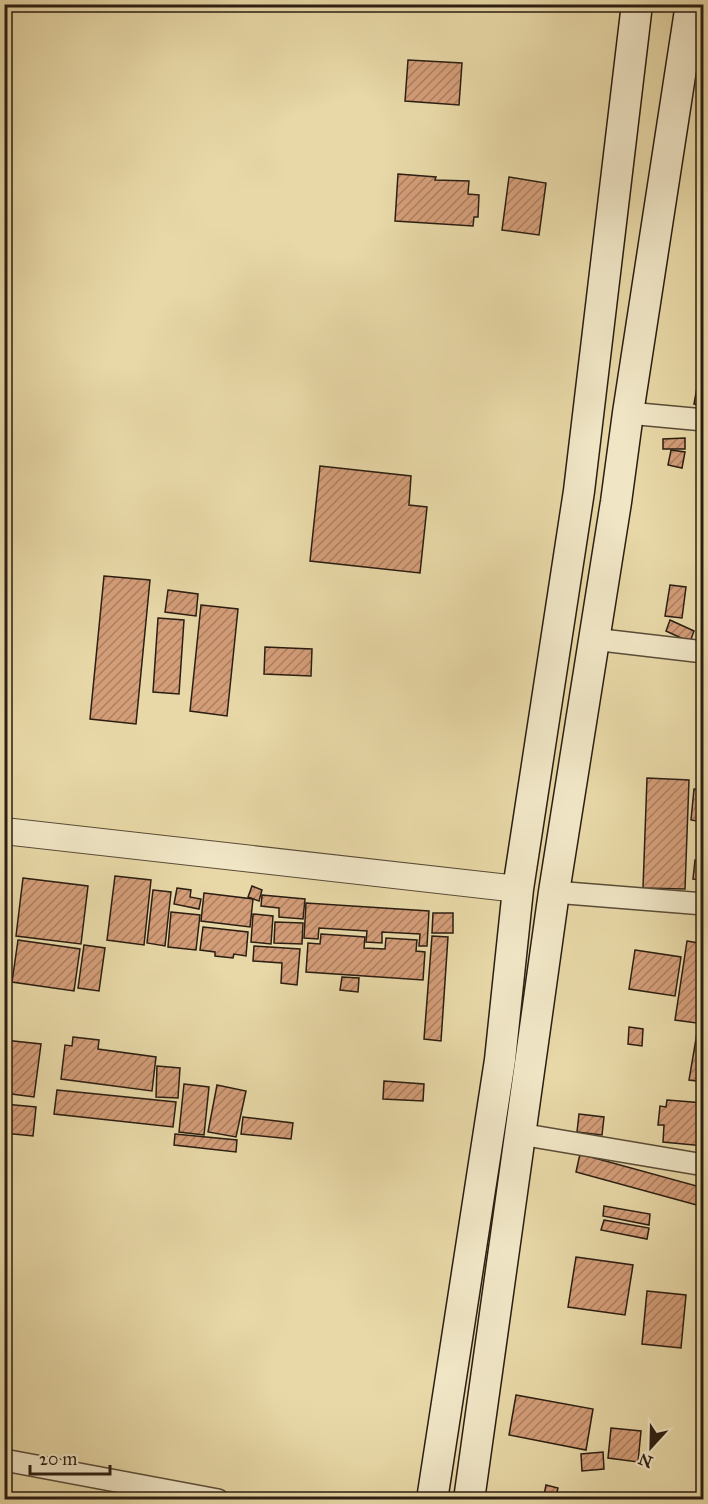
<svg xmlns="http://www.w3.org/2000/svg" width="708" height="1504" font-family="'IM FELL Great Primer',serif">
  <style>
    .building { fill: url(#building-hatch); stroke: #2b1e12; stroke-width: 1.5 }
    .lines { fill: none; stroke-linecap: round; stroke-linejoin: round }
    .minor-casing { stroke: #5a4c37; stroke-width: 24 }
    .tertiary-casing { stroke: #5a4c37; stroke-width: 28 }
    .secondary-casing { stroke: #2b1e12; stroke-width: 33 }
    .minor { stroke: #f0e6c6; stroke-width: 21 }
    .tertiary { stroke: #f0e6c6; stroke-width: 26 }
    .secondary { stroke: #f0e6c6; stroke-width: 30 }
  </style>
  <defs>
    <pattern id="building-hatch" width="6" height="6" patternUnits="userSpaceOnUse" patternTransform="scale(1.5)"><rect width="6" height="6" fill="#d39d78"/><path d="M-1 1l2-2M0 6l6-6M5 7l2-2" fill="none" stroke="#ab7f61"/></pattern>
  </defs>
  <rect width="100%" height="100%" fill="#e8d8a7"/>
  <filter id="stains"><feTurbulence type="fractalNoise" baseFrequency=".00333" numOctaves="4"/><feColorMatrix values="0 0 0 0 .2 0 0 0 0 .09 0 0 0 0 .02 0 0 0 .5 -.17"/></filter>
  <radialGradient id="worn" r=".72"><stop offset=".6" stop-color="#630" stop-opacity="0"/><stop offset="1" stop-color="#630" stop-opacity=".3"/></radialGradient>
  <g class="building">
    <path d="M408,60L462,63L459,105L405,101Z"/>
    <path d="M398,174L436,177L435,180L469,181L468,194L479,195L478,217H474L473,226L395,221Z"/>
    <path d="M509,177L546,183L539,235L502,230Z"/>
    <path d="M699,377L704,378V405L694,404Z"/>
    <path d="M685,438V449H663V439Z"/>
    <path d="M671,450L685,452L682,468L668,465Z"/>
    <path d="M320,466L411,476L409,505L427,507L420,573L310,561Z"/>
    <path d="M104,576L150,580L136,724L90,719Z"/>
    <path d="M670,585L686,587L682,618L665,616Z"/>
    <path d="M168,590L198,594L196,616L165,612Z"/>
    <path d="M201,605L238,609L227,716L190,711Z"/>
    <path d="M158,618L184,620L179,694L153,692Z"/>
    <path d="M670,620L694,631L690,642L666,631Z"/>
    <path d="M265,647L312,649L311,676L264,674Z"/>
    <path d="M647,778L689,780L685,889L643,888Z"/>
    <path d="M694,789L704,790V826L701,825L702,822L691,820Z"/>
    <path d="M695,860H704V880L693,879Z"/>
    <path d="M115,876L151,880L144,945L107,940Z"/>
    <path d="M23,878L88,886L81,944L16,936Z"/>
    <path d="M252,886L262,890L259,901L248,897Z"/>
    <path d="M177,888L191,890L190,897L201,899L199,909L174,904Z"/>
    <path d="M153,890L171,892L165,946L147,943Z"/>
    <path d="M4,891H8L7,924H4Z"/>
    <path d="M204,893L253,899L250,927L201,921Z"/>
    <path d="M262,895L305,899L303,919L279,917V908L261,906Z"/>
    <path d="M306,903L429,911L427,946H419L420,934L382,932V943L366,942L367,931L319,928L318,939L304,938Z"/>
    <path d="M171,912L200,915L196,950L168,947Z"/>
    <path d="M433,913H453V933H432Z"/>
    <path d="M253,914L273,916L271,944L251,942Z"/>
    <path d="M275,922L303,923L302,944L274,943Z"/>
    <path d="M203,927L248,932L246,956L234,954L233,958L215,956V952L200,950Z"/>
    <path d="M321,934L365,937L364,948L385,949L386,938L417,940L416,951L425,952L423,980L306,972L308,943L320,944Z"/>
    <path d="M432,936L448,937L441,1041L424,1039Z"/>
    <path d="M18,940L80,949L74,991L12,982Z"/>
    <path d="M687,941L704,944V1024L675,1020Z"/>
    <path d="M84,945L105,948L99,991L78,988Z"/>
    <path d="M254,946L300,949L297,985L281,983L282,963L253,961Z"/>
    <path d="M635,950L681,957L675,996L629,989Z"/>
    <path d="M342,977L359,978L358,992L340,990Z"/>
    <path d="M629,1027L643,1029L642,1046L628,1044Z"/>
    <path d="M698,1027L704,1028V1082L689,1080Z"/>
    <path d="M73,1037L99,1040L98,1049L156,1057L152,1091L61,1079L65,1045L72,1046Z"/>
    <path d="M4,1040L41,1044L34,1097L4,1093Z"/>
    <path d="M157,1066L180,1068L178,1098L156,1097Z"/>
    <path d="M384,1081L424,1084L423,1101L383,1099Z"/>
    <path d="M184,1084L209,1087L204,1135L179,1132Z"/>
    <path d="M217,1085L246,1091L236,1137L208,1132Z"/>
    <path d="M57,1090L176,1102L173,1127L54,1114Z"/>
    <path d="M667,1100L704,1103V1146L663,1142L664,1125H658L660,1106L666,1107Z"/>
    <path d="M4,1104L36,1107L33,1136L4,1133Z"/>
    <path d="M579,1114L604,1117L602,1135L577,1132Z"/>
    <path d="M243,1117L293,1123L291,1139L241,1134Z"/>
    <path d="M175,1134L237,1140L236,1152L174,1145Z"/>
    <path d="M580,1154L704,1188V1207L576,1172Z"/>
    <path d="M604,1206L650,1214L649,1225L603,1216Z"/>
    <path d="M604,1220L649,1228L647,1239L601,1230Z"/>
    <path d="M576,1257L633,1265L625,1315L568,1307Z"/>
    <path d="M647,1291L686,1295L681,1348L642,1344Z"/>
    <path d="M516,1395L593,1409L586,1450L509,1435Z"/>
    <path d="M611,1428L641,1431L638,1462L608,1458Z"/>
    <path d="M603,1452L604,1469L582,1471L581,1454Z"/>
    <path d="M546,1485L558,1488L555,1500H543Z"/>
  </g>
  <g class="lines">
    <g class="minor-casing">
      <g id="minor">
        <path d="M628,413L704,420"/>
        <path d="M593,639L704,652"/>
        <path d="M554,892L704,904"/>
        <path d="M520,1134L704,1165"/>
        <path d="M4,1460L218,1500"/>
      </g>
    </g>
    <g class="tertiary-casing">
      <path id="tertiary" d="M4,831L518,889"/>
    </g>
    <g class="secondary-casing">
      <g id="secondary">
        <path d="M432,1500L500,1060L518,889L579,491L637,4"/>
        <path d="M469,1500L554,892L616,502L628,413L691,4"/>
      </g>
    </g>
    <use href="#minor" class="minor"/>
    <use href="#tertiary" class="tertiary"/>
    <use href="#secondary" class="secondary"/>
  </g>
  <rect width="708" height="1504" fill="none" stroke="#e8d8a7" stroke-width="24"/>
  <rect x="6" y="6" width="696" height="1492" fill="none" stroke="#2b1e12" stroke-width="3"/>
  <rect x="12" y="12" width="684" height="1480" fill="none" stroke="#2b1e12" stroke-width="1.5"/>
  <g transform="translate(651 1447) rotate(202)" stroke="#f0e6c6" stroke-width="4.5" paint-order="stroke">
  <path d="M0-4.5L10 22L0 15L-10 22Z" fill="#2b1e12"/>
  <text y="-9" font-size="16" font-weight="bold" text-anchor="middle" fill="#2b1e12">N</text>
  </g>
  <path d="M30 1465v9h80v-9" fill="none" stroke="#2b1e12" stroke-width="3"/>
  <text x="39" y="1465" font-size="18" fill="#2b1e12" stroke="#f0e6c6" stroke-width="4.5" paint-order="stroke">20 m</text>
  <rect width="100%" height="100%" filter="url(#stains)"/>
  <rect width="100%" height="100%" fill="url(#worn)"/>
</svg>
